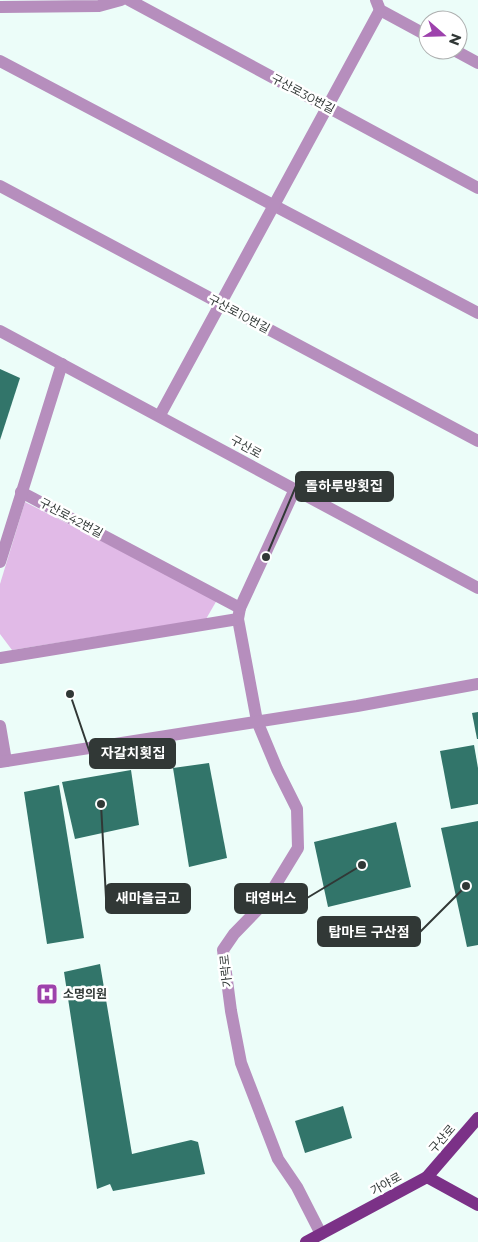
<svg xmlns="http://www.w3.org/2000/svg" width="478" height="1242" font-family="Montserrat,'Noto Sans KR',sans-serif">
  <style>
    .green { fill: #e1bae7 }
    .building { fill: #32756a }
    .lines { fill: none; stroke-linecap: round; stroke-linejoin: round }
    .minor { stroke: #b68ebd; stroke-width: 12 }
    .major { stroke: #7b3187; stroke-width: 12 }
    .labels { text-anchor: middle; stroke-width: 5; stroke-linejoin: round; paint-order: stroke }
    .street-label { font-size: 12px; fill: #313836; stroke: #fff }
    .poi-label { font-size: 12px; font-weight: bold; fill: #313836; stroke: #fff; text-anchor: start }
    .leader { fill: none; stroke: #313836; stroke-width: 2 }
    .callout-dot { fill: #313836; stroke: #fff; stroke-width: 2 }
    .callout { fill: #313836; stroke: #313836; stroke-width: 2 }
    .callout-label { font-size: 14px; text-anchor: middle; font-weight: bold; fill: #fff }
  </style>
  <rect width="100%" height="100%" fill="#ecfdf9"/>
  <path class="green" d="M25,502L217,600L206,619L12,650L0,634V584Z"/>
  <g class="building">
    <path d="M0,369L20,378L0,440Z"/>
    <path d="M478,712V739H477L472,713Z"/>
    <path d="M474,745L478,768V804L451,809L440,751Z"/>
    <path d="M209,763L227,858L189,867L173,768Z"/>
    <path d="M131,770L139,825L75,839L62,782Z"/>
    <path d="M59,785L84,938L47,944L24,792Z"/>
    <path d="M478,821V945L467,947L441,828Z"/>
    <path d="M396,822L411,887L328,907L314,842Z"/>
    <path d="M100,964L132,1154L191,1140L198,1142L205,1174L113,1191L110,1184L97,1189L64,972Z"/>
    <path d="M343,1106L352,1138L305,1153L295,1121Z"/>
  </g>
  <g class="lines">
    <g class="minor">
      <path d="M129,0L478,188"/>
      <path d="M376,0L380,10L428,36"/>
      <path d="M0,7L99,6L121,0"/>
      <path d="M454,50L478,63"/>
      <path d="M0,61L478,313"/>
      <path d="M0,186L478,441"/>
      <path d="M0,331L478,588"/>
      <path d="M160,415L380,10"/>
      <path d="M295,489L240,608L238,619L257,721L277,769L297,809L298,848L265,902L234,934L223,950L231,1011L241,1063L278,1159L297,1187L321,1234"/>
      <path d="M21,492L240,608"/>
      <path d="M0,562L62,364"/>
      <path d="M0,658L238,619"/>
      <path d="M0,726L6,761"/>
      <path d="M0,762L357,706L478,684"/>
    </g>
    <g class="major">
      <path d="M427,1177L478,1118"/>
      <path d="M306,1242L427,1177L478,1205"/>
    </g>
  </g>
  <defs>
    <g id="hospital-square" transform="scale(1.125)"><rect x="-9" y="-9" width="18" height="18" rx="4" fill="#9d42ac" stroke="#fff"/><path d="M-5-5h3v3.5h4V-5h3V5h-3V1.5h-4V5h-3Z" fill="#fff"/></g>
  </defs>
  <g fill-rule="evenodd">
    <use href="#hospital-square" x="47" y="994"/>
  </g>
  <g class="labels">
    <g class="street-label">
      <text transform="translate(303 94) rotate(28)" y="4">구산로30번길</text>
      <text transform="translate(239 314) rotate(28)" y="4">구산로10번길</text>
      <text transform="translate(246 447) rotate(29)" y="4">구산로</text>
      <text transform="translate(71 518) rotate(28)" y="4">구산로42번길</text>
      <text transform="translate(226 971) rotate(-96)" y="4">가락로</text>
      <text transform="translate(442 1139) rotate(-49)" y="4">구산로</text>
      <text transform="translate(386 1184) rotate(-29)" y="4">가야로</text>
    </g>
    <g class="poi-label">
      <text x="63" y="998">소명의원</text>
    </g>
  </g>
  <path class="leader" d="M266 557L296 486M70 694L90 753M362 865L307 898M101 804L106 898M466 886L420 932"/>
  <g class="callout-dot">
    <circle cx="266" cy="557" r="5"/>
    <circle cx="70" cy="694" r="5"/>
    <circle cx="362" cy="865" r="5"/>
    <circle cx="101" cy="804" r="5"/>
    <circle cx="466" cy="886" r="5"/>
  </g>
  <g class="callout">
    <rect x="296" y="472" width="97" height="29" rx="5"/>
    <rect x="90" y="739" width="85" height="29" rx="5"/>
    <rect x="235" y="884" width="72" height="29" rx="5"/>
    <rect x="106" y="884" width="84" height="29" rx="5"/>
    <rect x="318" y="917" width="102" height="29" rx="5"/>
  </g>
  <g class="callout-label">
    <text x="344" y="491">돌하루방횟집</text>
    <text x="133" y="758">자갈치횟집</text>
    <text x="271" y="903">태영버스</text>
    <text x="148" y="903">새마을금고</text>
    <text x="369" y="937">탑마트 구산점</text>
  </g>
  <g transform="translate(443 35) rotate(110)"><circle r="24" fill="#ffffff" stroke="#adafaf"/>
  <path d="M0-4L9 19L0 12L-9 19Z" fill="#9d42ac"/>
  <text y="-8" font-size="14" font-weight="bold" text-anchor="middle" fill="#313836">N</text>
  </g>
</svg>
